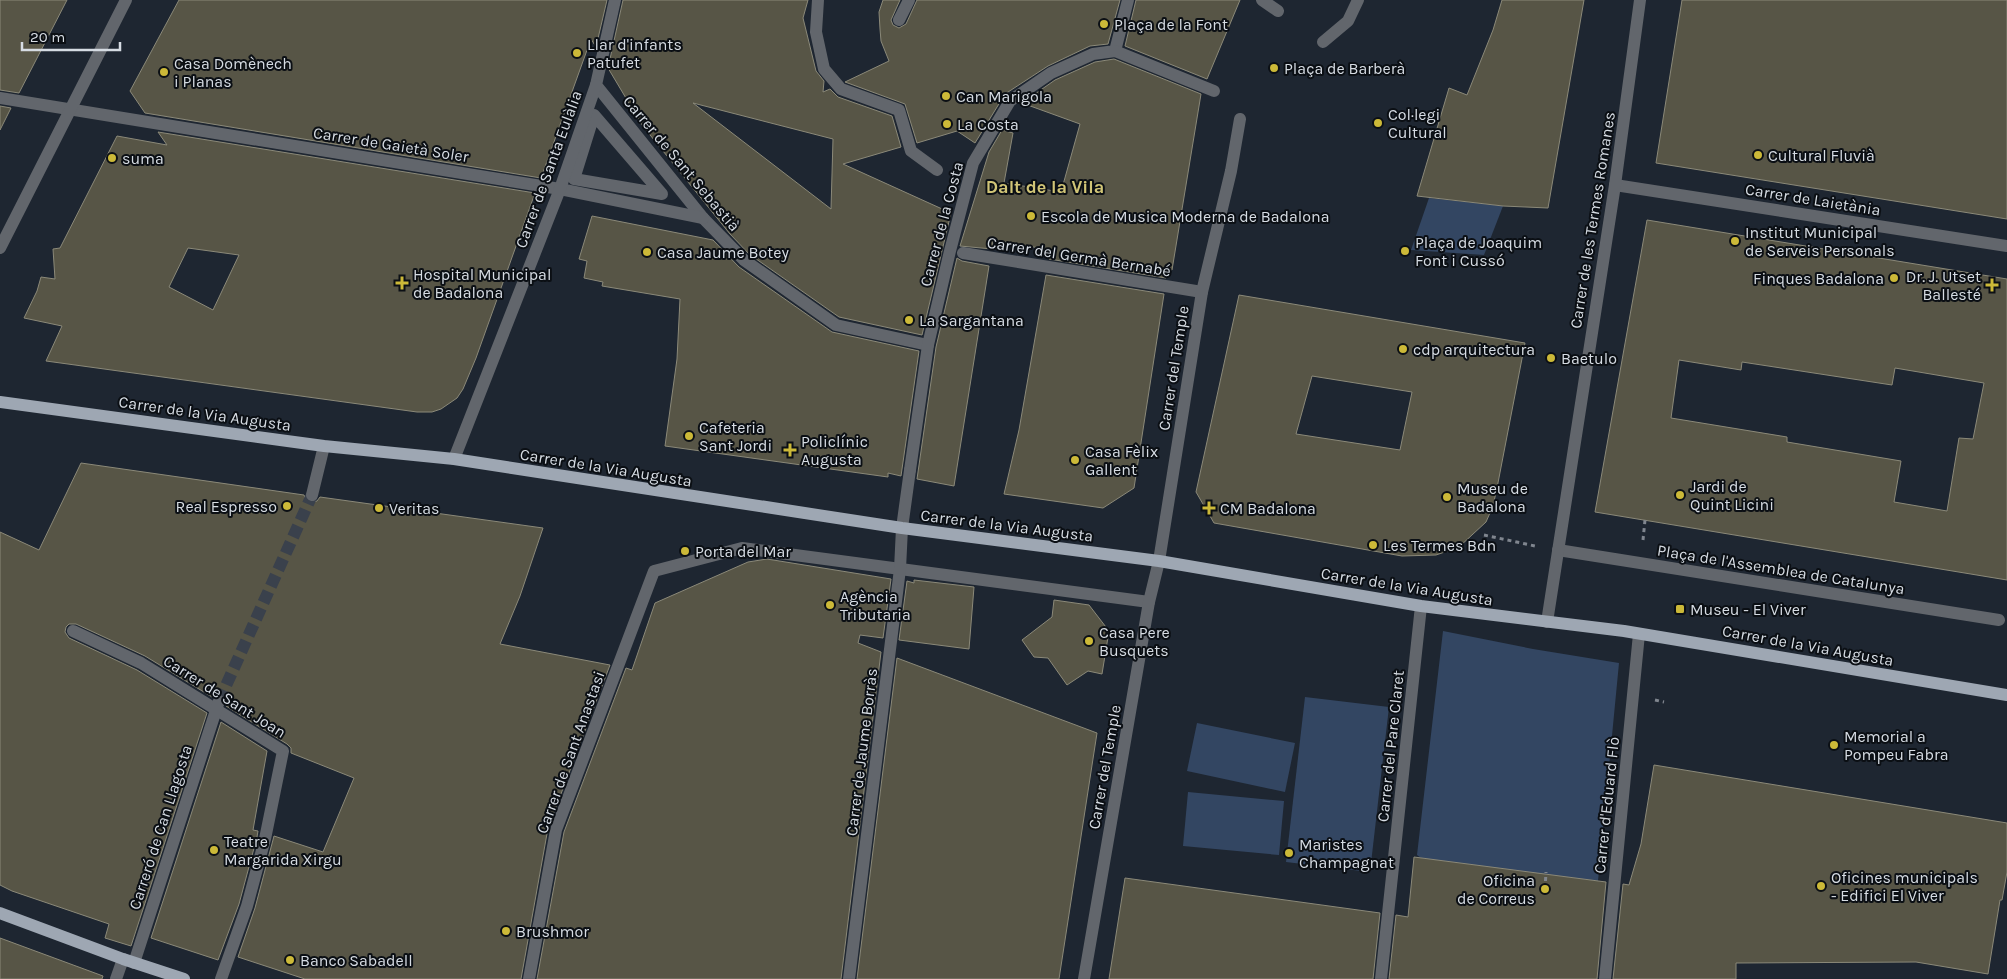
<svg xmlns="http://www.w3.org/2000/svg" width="2007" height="979" font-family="Karla,sans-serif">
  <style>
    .green { fill: #334662 }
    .building { fill: #575546; stroke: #8b8979; fill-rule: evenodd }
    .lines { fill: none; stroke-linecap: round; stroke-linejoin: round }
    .pedestrian-tunnel { stroke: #3a414c; stroke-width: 12; stroke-dasharray: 12 6; stroke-linecap: butt }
    .path { stroke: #80868f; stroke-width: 3; stroke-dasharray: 4 4; stroke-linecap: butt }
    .pedestrian { stroke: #62666c; stroke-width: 12 }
    .minor { stroke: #62666c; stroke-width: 12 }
    .primary { stroke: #9ea7b3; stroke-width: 12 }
    .poi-dot { fill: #ccb938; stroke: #0b0f14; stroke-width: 2 }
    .labels { text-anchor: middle; stroke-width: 4; stroke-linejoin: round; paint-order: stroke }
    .poi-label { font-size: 16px; fill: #d6dce3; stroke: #0b0f14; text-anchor: start }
    .street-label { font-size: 16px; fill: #d6dce3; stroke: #0b0f14 }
    .neighbourhood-label { font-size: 18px; font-weight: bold; fill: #d1c577; stroke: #0b0f14 }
  </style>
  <rect width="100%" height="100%" fill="#1e2631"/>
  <g class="green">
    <path d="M1429,198L1503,206L1484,255L1411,250Z"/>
    <path d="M1443,631L1533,649L1619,663L1598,881L1421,858L1417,855Z"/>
    <path d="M1305,697L1389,707L1370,872L1286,862Z"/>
    <path d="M1197,723L1295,743L1285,792L1187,771Z"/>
    <path d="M1188,792L1284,801L1279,855L1183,846Z"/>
  </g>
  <g class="building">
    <path d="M0,0H67L19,93L0,90Z"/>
    <path d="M179,0H607L596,47L591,39L541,178L145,113L130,91Z"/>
    <path d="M623,0H808L803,18L816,71L824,81L823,92L830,89L838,97L892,116L901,147L843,164L951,213L922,335L839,317L749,254L730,234L642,125L608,68ZM693,103L833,139L831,209Z"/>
    <path d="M883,0H900L891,20L893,25L899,28L906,24L917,0H1120L1108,44L1090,46L1048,66L1005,94L975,143L957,131L917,143L905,104L845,82L889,61L881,41L880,29L879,12Z"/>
    <path d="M1136,0H1240L1207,79L1125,46Z"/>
    <path d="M1502,0H1584L1548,208L1503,206L1417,196L1449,88L1467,95L1493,30Z"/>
    <path d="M1682,0H2007V219L1656,163Z"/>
    <path d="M1114,59L1201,94L1172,270L1168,269L1166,278L1049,259L1051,250L993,240L992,249L960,246L989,152L1002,130L1013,133L1004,183L1061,192L1080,124L1022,103L1055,80L1095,62Z"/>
    <path d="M0,106L11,108L0,130Z"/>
    <path d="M158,132L535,193L476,358L463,389L457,398L441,409L432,412H417L46,361L62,326L24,318L37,291L41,277L55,279L53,249L60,248L117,136L167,145ZM188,248L239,255L213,310L169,287Z"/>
    <path d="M592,216L713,240L739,267L832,332L919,351L901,476L888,473V477L665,446L677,359L680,299L602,286L603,282L584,278L587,261L579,259Z"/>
    <path d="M1647,220L2007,279V580L1595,512ZM1679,360L1741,370L1742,362L1892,385L1895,368L1984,383L1973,439L1959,438L1947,511L1894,502L1901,461L1787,442V437L1671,418Z"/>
    <path d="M957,258L962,261L989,266L954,486L917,479L936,347Z"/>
    <path d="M1046,275L1164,294L1134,488L1103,508L1004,494L1019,430Z"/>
    <path d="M1239,295L1525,343L1497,488L1493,506L1486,522L1459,547L1436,555L1402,556L1214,523L1196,492ZM1312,376L1412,392L1400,450L1296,434Z"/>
    <path d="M81,463L304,495L306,500L311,503L317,501L320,497L543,528L520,596L500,644L610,665L548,828L521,979H305L238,957L255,908L274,836L323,852L354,778L291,753V748L287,744L226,706L227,699L222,693H217L212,697L145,656L76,624H69L66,627L65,632L69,638L137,670L207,713L131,946L105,938L109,924L12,891L0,885V532L39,550Z"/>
    <path d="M767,559L891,579L883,638L860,635L858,643L881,652L841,979H537L564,832L626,668L632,670L655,603L748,562Z"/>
    <path d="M914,580L974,587L969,649L899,640L907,581L914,583Z"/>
    <path d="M1054,600L1089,605L1109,631L1102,674L1088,671L1067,685L1048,658L1034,657L1022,640L1052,617Z"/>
    <path d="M897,658L1097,733L1059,979H857Z"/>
    <path d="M221,722L267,751L253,830L258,831L257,837L239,904L218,960L151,938Z"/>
    <path d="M1654,765L2007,823V872L2002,900H2000L1988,974L1916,962L1736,963V979H1613L1623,884L1629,885L1641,844Z"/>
    <path d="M1414,857L1606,882L1597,979H1389L1396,915L1408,917Z"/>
    <path d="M1125,878L1380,913L1373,979H1109Z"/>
    <path d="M0,938L103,976L102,979H0Z"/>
  </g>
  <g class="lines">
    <path class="pedestrian-tunnel" d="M219,701L312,495"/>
    <g class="path">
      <path d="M1484,535L1535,546"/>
      <path d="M1643,540L1645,520"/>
      <path d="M1655,700L1664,702"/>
      <path d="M1545,889L1546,872"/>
    </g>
    <g class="pedestrian">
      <path d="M818,0L816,32L824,69L841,89L899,110L911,151L937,170"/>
      <path d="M1262,0L1278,11"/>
      <path d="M899,20L909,0"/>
      <path d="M1323,42L1348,21L1358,0"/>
      <path d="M594,115L662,194L574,179Z"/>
      <path d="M703,218L744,260L836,325L928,345"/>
      <path d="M910,470L928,345L950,251L973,163L1010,101L1051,73L1093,54L1115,51L1128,0"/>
      <path d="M312,495L324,446"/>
      <path d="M73,631L141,663L283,751L265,839L247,906L221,979"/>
      <path d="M134,963L219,701"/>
      <path d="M116,979L123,959"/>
      <path d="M529,979L556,830L654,571L742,548L1149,602"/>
    </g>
    <g class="minor">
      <path d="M615,0L596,85L703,218"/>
      <path d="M1115,51L1214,91"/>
      <path d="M0,98L560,189L703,218"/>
      <path d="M1615,185L2007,246"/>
      <path d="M0,248L126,0"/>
      <path d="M963,253L1202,292"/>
      <path d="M454,459L560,189L596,85"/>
      <path d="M1558,550L1999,620"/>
      <path d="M1547,622L1615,185L1640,0"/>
      <path d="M849,979L900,569L902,528L910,470"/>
      <path d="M1084,979L1149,602L1159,561L1202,292L1231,171L1240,119"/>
      <path d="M1381,979L1421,606"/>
      <path d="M1605,979L1639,634"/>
    </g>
    <g class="primary">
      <path d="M0,402L324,446L454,459L902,528L1159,561L1421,606L1624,631L2007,695"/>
      <path d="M0,913L123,959L184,979"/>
    </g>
  </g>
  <g class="poi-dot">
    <circle cx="1104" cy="24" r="5"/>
    <circle cx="577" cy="53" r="5"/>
    <circle cx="1274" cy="68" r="5"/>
    <circle cx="164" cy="72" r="5"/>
    <circle cx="946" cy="96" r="5"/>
    <circle cx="1378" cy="123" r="5"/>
    <circle cx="947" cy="124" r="5"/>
    <circle cx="1758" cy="155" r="5"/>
    <circle cx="112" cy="158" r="5"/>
    <circle cx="1031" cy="216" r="5"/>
    <circle cx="1735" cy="241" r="5"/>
    <circle cx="1405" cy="251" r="5"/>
    <circle cx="647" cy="252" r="5"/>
    <circle cx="1894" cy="278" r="5"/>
    <path d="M399.5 275.5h5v5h5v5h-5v5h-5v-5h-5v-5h5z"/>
    <path d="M1989.5 277.5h5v5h5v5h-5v5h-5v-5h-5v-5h5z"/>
    <circle cx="909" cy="320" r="5"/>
    <circle cx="1403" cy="349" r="5"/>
    <circle cx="1551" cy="358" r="5"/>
    <circle cx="689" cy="436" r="5"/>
    <path d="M787.5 442.5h5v5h5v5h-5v5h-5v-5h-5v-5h5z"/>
    <circle cx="1075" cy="460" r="5"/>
    <circle cx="1680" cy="495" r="5"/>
    <circle cx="1447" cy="497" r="5"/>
    <circle cx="287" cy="506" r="5"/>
    <circle cx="379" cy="508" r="5"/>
    <path d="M1206.5 500.5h5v5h5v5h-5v5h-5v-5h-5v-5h5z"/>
    <circle cx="1373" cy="545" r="5"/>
    <circle cx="685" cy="551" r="5"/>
    <circle cx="830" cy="605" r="5"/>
    <rect x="1675" y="604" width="10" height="10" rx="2.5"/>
    <circle cx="1089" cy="641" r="5"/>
    <circle cx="1834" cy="745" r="5"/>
    <circle cx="214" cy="850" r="5"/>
    <circle cx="1289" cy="853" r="5"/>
    <circle cx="1821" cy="886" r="5"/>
    <circle cx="1545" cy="889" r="5"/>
    <circle cx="506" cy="931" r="5"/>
    <circle cx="290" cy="960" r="5"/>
  </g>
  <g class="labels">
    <g class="poi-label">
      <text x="1114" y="30">Plaça de la Font</text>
      <text x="587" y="50">Llar d'infants<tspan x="587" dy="18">Patufet</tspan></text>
      <text x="174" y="69">Casa Domènech<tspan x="174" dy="18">i Planas</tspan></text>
      <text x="1284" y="74">Plaça de Barberà</text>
      <text x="956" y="102">Can Marigola</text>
      <text x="1388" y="120">Col·legi<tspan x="1388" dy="18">Cultural</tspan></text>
      <text x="957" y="130">La Costa</text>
      <text x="1768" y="161">Cultural Fluvià</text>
      <text x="122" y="164">suma</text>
      <text x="1041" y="222">Escola de Musica Moderna de Badalona</text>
      <text x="1745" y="238">Institut Municipal<tspan x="1745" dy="18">de Serveis Personals</tspan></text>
      <text x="1415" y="248">Plaça de Joaquim<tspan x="1415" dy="18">Font i Cussó</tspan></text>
      <text x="657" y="258">Casa Jaume Botey</text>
      <text x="413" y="280">Hospital Municipal<tspan x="413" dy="18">de Badalona</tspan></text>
      <text x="1981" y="282" text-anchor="end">Dr. J. Utset<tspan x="1981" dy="18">Ballesté</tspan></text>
      <text x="1884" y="284" text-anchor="end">Finques Badalona</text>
      <text x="919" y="326">La Sargantana</text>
      <text x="1413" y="355">cdp arquitectura</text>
      <text x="1561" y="364">Baetulo</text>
      <text x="699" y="433">Cafeteria<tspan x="699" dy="18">Sant Jordi</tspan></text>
      <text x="801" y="447">Policlínic<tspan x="801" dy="18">Augusta</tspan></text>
      <text x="1085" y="457">Casa Fèlix<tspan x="1085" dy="18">Gallent</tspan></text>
      <text x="1690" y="492">Jardi de<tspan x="1690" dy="18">Quint Licini</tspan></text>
      <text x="1457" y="494">Museu de<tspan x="1457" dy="18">Badalona</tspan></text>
      <text x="277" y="512" text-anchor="end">Real Espresso</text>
      <text x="389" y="514">Veritas</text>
      <text x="1220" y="514">CM Badalona</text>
      <text x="1383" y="551">Les Termes Bdn</text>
      <text x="695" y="557">Porta del Mar</text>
      <text x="840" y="602">Agència<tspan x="840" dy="18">Tributaria</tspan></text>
      <text x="1690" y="615">Museu - El Viver</text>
      <text x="1099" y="638">Casa Pere<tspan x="1099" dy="18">Busquets</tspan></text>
      <text x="1844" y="742">Memorial a<tspan x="1844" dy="18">Pompeu Fabra</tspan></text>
      <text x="224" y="847">Teatre<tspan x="224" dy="18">Margarida Xirgu</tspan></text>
      <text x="1299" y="850">Maristes<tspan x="1299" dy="18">Champagnat</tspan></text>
      <text x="1831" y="883">Oficines municipals<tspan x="1831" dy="18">- Edifici El Viver</tspan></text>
      <text x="1535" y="886" text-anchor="end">Oficina<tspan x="1535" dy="18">de Correus</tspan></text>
      <text x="516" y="937">Brushmor</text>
      <text x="300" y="966">Banco Sabadell</text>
    </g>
    <g class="street-label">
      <text transform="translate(391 144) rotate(9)" y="6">Carrer de Gaietà Soler</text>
      <text transform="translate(682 163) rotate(50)" y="6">Carrer de Sant Sebastià</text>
      <text transform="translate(548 169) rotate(-70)" y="6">Carrer de Santa Eulàlia</text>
      <text transform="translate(1813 199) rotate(9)" y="6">Carrer de Laietània</text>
      <text transform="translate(1592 220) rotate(-81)" y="6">Carrer de les Termes Romanes</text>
      <text transform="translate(941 224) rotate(-75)" y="6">Carrer de la Costa</text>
      <text transform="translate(1079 256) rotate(9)" y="6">Carrer del Germà Bernabé</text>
      <text transform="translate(1173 368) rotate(-81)" y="6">Carrer del Temple</text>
      <text transform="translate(205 413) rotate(8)" y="6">Carrer de la Via Augusta</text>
      <text transform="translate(606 467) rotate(9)" y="6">Carrer de la Via Augusta</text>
      <text transform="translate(1007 525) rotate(7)" y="6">Carrer de la Via Augusta</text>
      <text transform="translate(1781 569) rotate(9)" y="6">Plaça de l'Assemblea de Catalunya</text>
      <text transform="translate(1407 586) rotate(9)" y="6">Carrer de la Via Augusta</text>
      <text transform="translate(1808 645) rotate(10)" y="6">Carrer de la Via Augusta</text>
      <text transform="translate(225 696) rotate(32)" y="6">Carrer de Sant Joan</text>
      <text transform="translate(1390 746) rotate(-84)" y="6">Carrer del Pare Claret</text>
      <text transform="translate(570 752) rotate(-70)" y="6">Carrer de Sant Anastasi</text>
      <text transform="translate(861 752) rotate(-83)" y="6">Carrer de Jaume Borràs</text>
      <text transform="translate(1104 767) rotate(-80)" y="6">Carrer del Temple</text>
      <text transform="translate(1606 805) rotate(-84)" y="6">Carrer d'Eduard Flò</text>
      <text transform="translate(160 827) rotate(-72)" y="6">Carreró de Can Llagosta</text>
    </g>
    <g class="neighbourhood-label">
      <text x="1045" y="193">Dalt de la Vila</text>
    </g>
  </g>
  <path d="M22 42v8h98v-8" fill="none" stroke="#d6dce3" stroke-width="2.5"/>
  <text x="30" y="42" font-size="15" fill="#d6dce3" stroke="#0b0f14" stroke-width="4" paint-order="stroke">20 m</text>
</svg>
